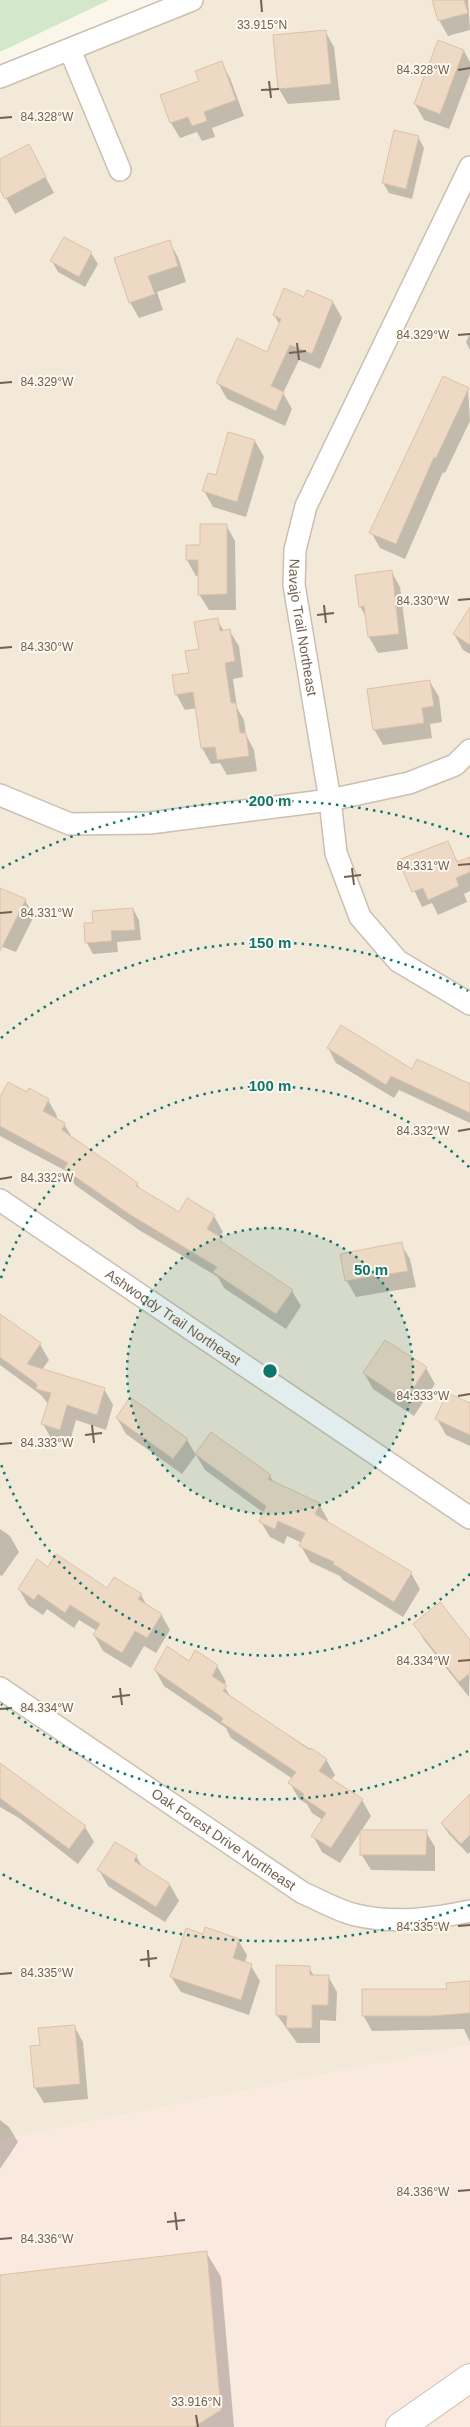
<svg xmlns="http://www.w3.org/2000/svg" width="470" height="2427" font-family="Helvetica,sans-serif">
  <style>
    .residential { fill: #f2e9d9 }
    .commercial { fill: #fae9df }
    .green { fill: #d3e7c9 }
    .shadow { fill: #0003 }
    .building { fill: #edd9c4; stroke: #dec1a6 }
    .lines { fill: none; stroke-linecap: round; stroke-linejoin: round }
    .street-casing { stroke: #ccbfb1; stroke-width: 24 }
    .secondary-casing { stroke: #cec0ae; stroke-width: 30 }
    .street { stroke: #fff; stroke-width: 21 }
    .secondary { stroke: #fff; stroke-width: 28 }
    .ticks { fill: none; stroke: #73604f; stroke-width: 2 }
    .ring { fill: none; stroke: #0f766e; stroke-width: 2.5; stroke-dasharray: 2.5 5 }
    .labels { text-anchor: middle; stroke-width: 4; stroke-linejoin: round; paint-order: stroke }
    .street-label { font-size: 14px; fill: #73604f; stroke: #fdf9f0 }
    .ticks-label { font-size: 12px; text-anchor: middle; fill: #73604f; stroke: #fdf9f0; stroke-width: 4; stroke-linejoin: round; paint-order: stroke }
    .centre { fill: #0f766e; stroke: #fdf9f0; stroke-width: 2.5 }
    .ring-label { font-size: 15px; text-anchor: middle; font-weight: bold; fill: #0f766e; stroke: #fdf9f0; stroke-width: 4; stroke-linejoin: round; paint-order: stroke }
  </style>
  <rect width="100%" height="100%" fill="#fbf6ea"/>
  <path class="residential" d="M168,0H470V2045L0,2140V72Z"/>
  <path class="commercial" d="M470,2045V2427H0V2140Z"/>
  <path class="green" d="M0,0H109L0,52Z"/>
  <g class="shadow">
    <path d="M433,0H468L470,30L448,36L439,20Z"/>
    <path d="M325,31L334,47L340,100L288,104L279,89Z"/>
    <path d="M464,51L470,62V74L449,129L424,120L415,104Z"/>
    <path d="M221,62L230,78L244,116L212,128L215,137L202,141L197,132L180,138L171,123L162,96L200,81Z"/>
    <path d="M418,137L424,148L412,199L389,193L383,183Z"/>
    <path d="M0,161H37L54,193L15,214L0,187Z"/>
    <path d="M64,238L91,253L98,264L85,287L58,272L52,261Z"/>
    <path d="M169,242L178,257L186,282L157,292L163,310L139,318L130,302Z"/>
    <path d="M307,292L333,302L342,318L320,369L299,360L283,393L292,409L285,426L227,399L218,383L268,354L280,325L274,315L305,299Z"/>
    <path d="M470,333V350L466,342Z"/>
    <path d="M468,389L470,421L445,473L443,472L405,559L380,548L371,532Z"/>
    <path d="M255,441L264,457L246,517L213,507L204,491Z"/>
    <path d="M226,525L235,541L236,610H209L199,594V576H196L187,560Z"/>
    <path d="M391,571L400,587L408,649L378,653L369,637L366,617L360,606Z"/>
    <path d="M470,609V654L463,650L454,634Z"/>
    <path d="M217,620L224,631L229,630L239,646L243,677L233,679L237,708L244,720L246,735L254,750L257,771L227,775L220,763L211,764L202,748L197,708L185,710L176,694L190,674Z"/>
    <path d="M430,682L439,697L442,722L430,724L432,738L383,745L374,729Z"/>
    <path d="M447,842L458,863L470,858V891L464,894L467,902L438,915L432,903L422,907L400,860Z"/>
    <path d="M0,890L25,900L34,916L16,952L0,946Z"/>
    <path d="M133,909L139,920L141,940L117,942L118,952L93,954L87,943L85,924H94Z"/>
    <path d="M328,1048L470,1086V1123L399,1090L394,1098L336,1063Z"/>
    <path d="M28,1093L48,1100L57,1116L56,1119L64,1124L73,1139L137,1184L141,1191L179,1214L214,1216L223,1232L219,1238L224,1245L292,1291L301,1306L286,1329L224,1288L218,1277L139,1230L75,1185L68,1172L0,1136V1100Z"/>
    <path d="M401,1244L410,1259L416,1287L356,1297L347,1281L341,1255Z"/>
    <path d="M0,1316L40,1344L49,1360L42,1370L104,1389L113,1405L106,1430L76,1420L69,1445L52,1440L43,1424L49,1405L41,1395L0,1365Z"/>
    <path d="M426,1368L435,1384L414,1416L373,1389L364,1373Z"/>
    <path d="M470,1405V1446L446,1435L437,1419Z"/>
    <path d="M117,1418L187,1440L196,1455L211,1434L270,1476L274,1483L319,1504L328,1520L326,1523L411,1573L420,1589L403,1617L343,1580L340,1576L310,1562L301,1546L302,1543L287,1536L284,1544L270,1537L261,1522L264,1513L205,1470L196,1455L182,1474L126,1434Z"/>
    <path d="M0,1529L10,1536L19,1552L2,1576L0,1575Z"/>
    <path d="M49,1568L107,1590L141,1595L147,1606L161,1614L170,1630L156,1653L144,1646L131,1668L103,1651L94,1635L97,1631L79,1620L74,1628L47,1609L43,1615L28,1605L19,1589Z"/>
    <path d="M415,1624L470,1642L469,1697L424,1640Z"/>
    <path d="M189,1663L217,1666L226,1682L224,1686L232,1699L326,1759L335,1775L331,1780L362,1800L371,1816L340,1863L322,1852L313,1836L323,1820L312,1813L307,1804L299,1799L290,1783L293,1779L231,1738L226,1728L164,1686L155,1670Z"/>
    <path d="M0,1764L85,1827L94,1842L78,1864L19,1818L0,1807Z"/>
    <path d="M470,1796V1852L468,1854L449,1834L442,1824Z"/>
    <path d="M426,1832L435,1847V1871L371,1870L361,1854Z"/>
    <path d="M136,1856L143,1868L170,1885L179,1901L165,1922L108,1886L99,1870Z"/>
    <path d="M204,1935L238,1940L247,1955L245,1963L251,1966L260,1981L249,2015L181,1992L171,1977Z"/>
    <path d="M309,1967L314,1976H328L337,1992L336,2021L320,2020V2043H297L277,2015Z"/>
    <path d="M470,1982V2042L464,2029L372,2031L363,2015Z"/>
    <path d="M74,2026L83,2042L88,2099L44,2103L35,2088L41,2046Z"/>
    <path d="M0,2120L9,2127L18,2142L0,2169Z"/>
    <path d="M206,2252L221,2277L234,2427H0V2276Z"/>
  </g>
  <g class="building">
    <path d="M432,0H464L468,13L438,21Z"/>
    <path d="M326,30L331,84L278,89L273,35Z"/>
    <path d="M438,40L464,50L440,114L414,104Z"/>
    <path d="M222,61L236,100L204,112L207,121L192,126L188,117L170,123L160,95L199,81L195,71Z"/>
    <path d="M394,130L419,136L406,189L382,183Z"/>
    <path d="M29,144L46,177L5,199L0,190V159Z"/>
    <path d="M64,237L92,252L79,277L50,261Z"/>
    <path d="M170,240L178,266L148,276L155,294L129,303L114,258Z"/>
    <path d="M284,288L304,297L307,290L333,301L312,354L290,345L271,386L284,392L276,411L216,383L237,338L267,352L281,319L273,315Z"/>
    <path d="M443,376L469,388L436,458L434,457L396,544L369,533Z"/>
    <path d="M228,432L255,440L237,502L202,491L208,473L216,475Z"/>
    <path d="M200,524H227V594L198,595V560H186V545H200Z"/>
    <path d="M392,570L399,634L368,637L364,606L359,607L355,575Z"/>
    <path d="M470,607V645L453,634Z"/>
    <path d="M218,618L220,631L230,629L235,661L225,663L231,703H236L240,733H246L249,756L217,760L215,747L201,748L193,692L175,695L172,675L189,673L185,651L199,649L194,622Z"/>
    <path d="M430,680L434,706L422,708L424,723L373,730L367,689Z"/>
    <path d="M448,841L457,862L470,857V872L456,878L459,886L428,900L423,888L412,892L398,860Z"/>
    <path d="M0,888L26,899L0,951Z"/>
    <path d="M133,908L135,930L111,931L112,941L85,943L84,923H93L92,911Z"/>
    <path d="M341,1025L412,1069L417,1059L470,1084V1113L391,1076L386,1085L327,1048Z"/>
    <path d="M8,1082L27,1092L29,1088L49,1099L43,1111L65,1123L62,1130L138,1183L136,1186L179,1212L187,1198L215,1215L207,1229L222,1238L220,1241L293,1290L276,1314L213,1272L217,1267L129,1214L64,1169L68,1163L0,1126V1097Z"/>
    <path d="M402,1242L408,1271L345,1281L340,1254Z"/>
    <path d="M0,1314L41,1343L27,1364L105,1388L97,1415L67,1405L60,1430L41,1424L51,1393L36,1389L37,1384L0,1357Z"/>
    <path d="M385,1340L427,1367L405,1401L363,1373Z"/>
    <path d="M447,1393L470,1403V1435L435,1419Z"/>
    <path d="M130,1397L188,1439L173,1459L116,1418Z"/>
    <path d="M211,1432L271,1475L268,1479L320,1503L315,1514L412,1572L394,1602L333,1564L334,1562L299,1546L305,1533L278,1521L275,1529L259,1522L266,1506L195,1454Z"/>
    <path d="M56,1554L107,1588L114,1577L142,1594L138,1599L162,1614L147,1638L135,1631L122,1653L93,1635L100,1624L70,1605L65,1613L38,1594L34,1600L18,1589L37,1559L48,1567Z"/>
    <path d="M440,1602L470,1640V1673L459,1682L413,1624Z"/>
    <path d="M167,1646L189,1661L195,1650L218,1665L212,1676L227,1686L223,1691L310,1750L311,1748L327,1759L319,1771L363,1799L331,1848L311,1836L326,1813L302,1797L304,1794L288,1783L296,1772L221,1722L223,1718L154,1670Z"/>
    <path d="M0,1763L86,1826L69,1849L0,1798Z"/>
    <path d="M470,1794V1835L461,1844L441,1823Z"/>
    <path d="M360,1830H427L426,1855H360Z"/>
    <path d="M115,1842L137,1855L134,1861L170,1884L156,1907L97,1870Z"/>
    <path d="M205,1927L239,1939L233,1958L252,1964L241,2000L170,1977L186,1928L203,1934Z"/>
    <path d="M276,1965L310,1966V1975H329L328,2005H312V2028H286L287,2016L276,2015Z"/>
    <path d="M470,1981V2013L431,2016H362V1989H447L446,1983Z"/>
    <path d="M75,2025L80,2084L34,2088L30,2046L40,2045L38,2028Z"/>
    <path d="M207,2251L221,2410L194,2427H0V2275Z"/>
  </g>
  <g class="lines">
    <g class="street-casing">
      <g id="street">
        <path d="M70,50L120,170"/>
        <path d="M0,77L192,0"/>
        <path id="s1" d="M470,167L306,506L295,550L294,585L330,800L336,853L360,917L398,961L470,1004"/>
        <path d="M0,795L70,824L150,823L330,800L409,783L455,765L470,750"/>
        <path id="s2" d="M0,1200L470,1518"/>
        <path id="s3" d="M0,1688L303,1893C320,1900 338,1911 356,1915C394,1924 433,1919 470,1911"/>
      </g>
    </g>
    <g class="secondary-casing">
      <path id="secondary" d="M400,2427L470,2378"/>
    </g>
    <use href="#street" class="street"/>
    <use href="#secondary" class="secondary"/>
  </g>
  <path class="ticks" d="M261,0L262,12M458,70L470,68M269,81L271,98M261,90L279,89M0,118L12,117M458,335L470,334M297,343L299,360M289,353L306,351M0,383L12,382M458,600L470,599M324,605L326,623M317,615L334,613M0,648L12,647M458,865L470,864M352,868L354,885M344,877L361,875M0,913L12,912M458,1131L470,1129M0,1179L12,1177M458,1396L470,1394M92,1425L94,1443M85,1435L102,1433M0,1444L12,1443M458,1661L470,1660M120,1688L122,1705M112,1697L130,1695M0,1709L12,1708M458,1926L470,1925M148,1950L149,1967M140,1960L157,1958M0,1974L12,1973M458,2191L470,2190M175,2212L177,2230M167,2222L185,2220M0,2239L12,2238M196,2415L198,2427"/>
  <circle cx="270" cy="1371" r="143" fill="#0f766e" fill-opacity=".12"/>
  <g class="ring">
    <circle cx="270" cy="1371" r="143"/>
    <path d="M470 1574A285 285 0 0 1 1 1464M1 1278A285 285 0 0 1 470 1168"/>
    <path d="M468 1751A428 428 0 0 1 1 1704M1 1038A428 428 0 0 1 468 991"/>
    <path d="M470 1905A570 570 0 0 1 2 1874M2 868A570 570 0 0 1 470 837"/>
  </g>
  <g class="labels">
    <g class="street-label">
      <text dy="5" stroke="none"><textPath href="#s1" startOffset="500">Navajo Trail Northeast</textPath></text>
      <text dy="5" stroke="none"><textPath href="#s2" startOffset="209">Ashwoody Trail Northeast</textPath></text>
      <text dy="5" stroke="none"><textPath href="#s3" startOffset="270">Oak Forest Drive Northeast</textPath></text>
    </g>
  </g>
  <g class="ticks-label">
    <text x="262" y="29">33.915°N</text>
    <text x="423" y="74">84.328°W</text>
    <text x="47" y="121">84.328°W</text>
    <text x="423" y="339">84.329°W</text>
    <text x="47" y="386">84.329°W</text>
    <text x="423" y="605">84.330°W</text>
    <text x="47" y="651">84.330°W</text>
    <text x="423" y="870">84.331°W</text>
    <text x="47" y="917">84.331°W</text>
    <text x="423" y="1135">84.332°W</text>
    <text x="47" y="1182">84.332°W</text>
    <text x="423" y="1400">84.333°W</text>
    <text x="47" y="1447">84.333°W</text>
    <text x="423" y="1665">84.334°W</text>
    <text x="47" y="1712">84.334°W</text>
    <text x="423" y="1931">84.335°W</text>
    <text x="47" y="1977">84.335°W</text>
    <text x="423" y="2196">84.336°W</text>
    <text x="47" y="2243">84.336°W</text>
    <text x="196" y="2406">33.916°N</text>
  </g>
  <circle cx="270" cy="1371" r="8" class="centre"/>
  <g class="ring-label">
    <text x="270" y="806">200 m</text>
    <text x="270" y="948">150 m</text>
    <text x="270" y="1091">100 m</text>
    <text x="371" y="1275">50 m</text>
  </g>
</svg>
